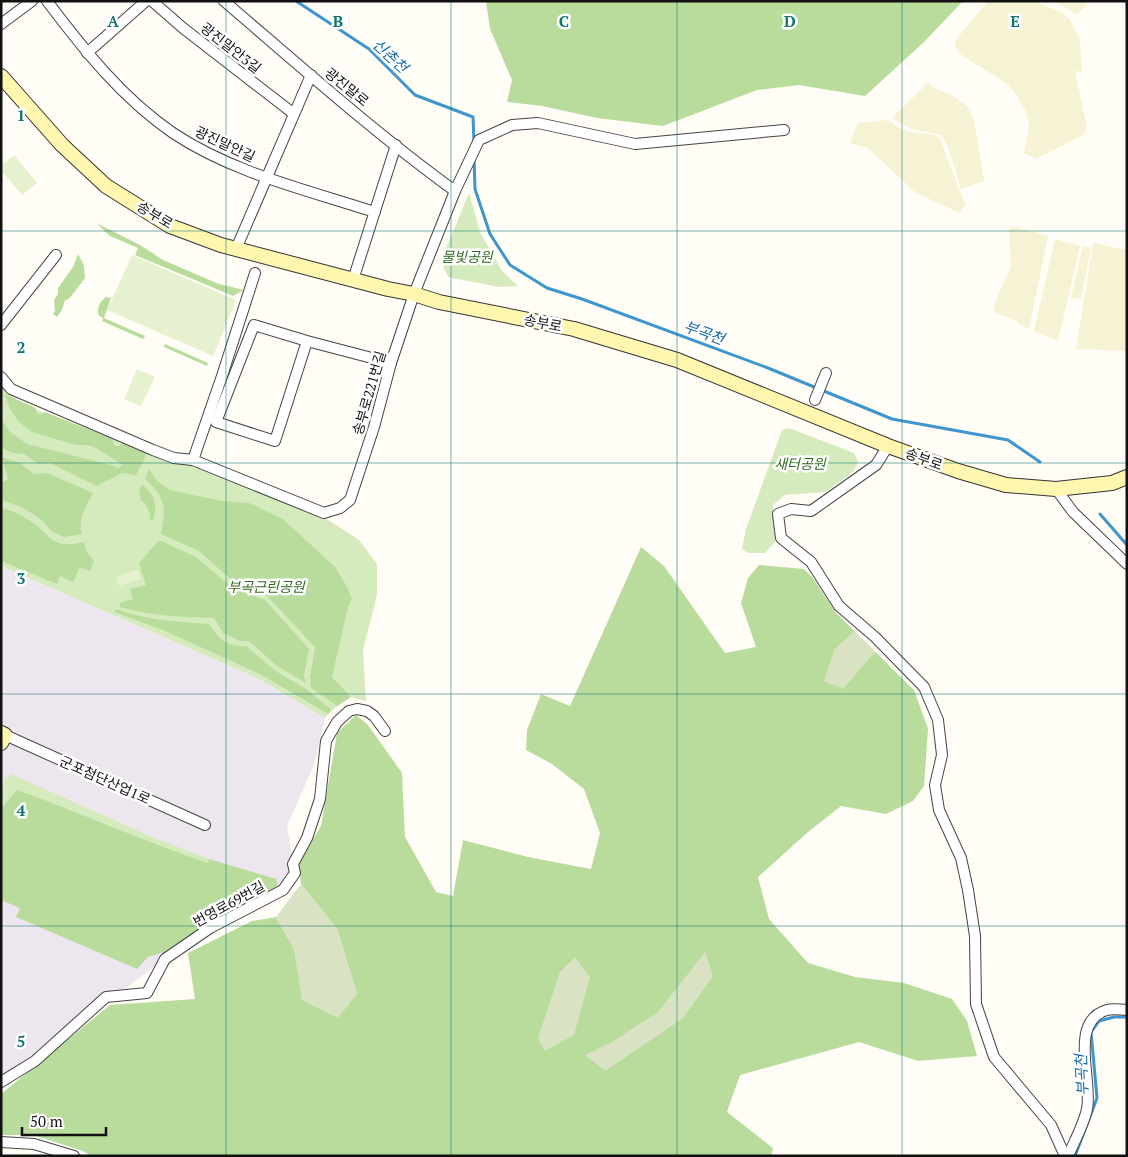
<svg xmlns="http://www.w3.org/2000/svg" width="1128" height="1157" font-family="'PT Serif','Noto Sans KR',serif">
  <style>
    .industrial { fill: #eee6ef }
    .farmland { fill: #f6f3d4 }
    .green { fill: #d5ebbd }
    .forest { fill: #b9dc9c }
    .cemetery { fill: #d9e3c4 }
    .pitch { fill: #e6f2cf }
    .lines { fill: none; stroke-linecap: round; stroke-linejoin: round }
    .stream { stroke: #3f96cf; stroke-width: 3 }
    .street-casing { stroke: #444; stroke-width: 12 }
    .secondary-casing { stroke: #333; stroke-width: 16 }
    .street { stroke: #fff; stroke-width: 10 }
    .secondary { stroke: #fff6b0; stroke-width: 14 }
    .grid { fill: none; stroke: #0f766e; stroke-width: 1; stroke-opacity: 0.55 }
    .labels { text-anchor: middle; stroke-width: 5; stroke-linejoin: round; paint-order: stroke }
    .street-label { font-size: 14px; fill: #111; stroke: #fff }
    .park-label { font-size: 14px; font-style: italic; fill: #2f6b1f; stroke: #fff }
    .water-label { font-size: 15px; font-style: italic; fill: #1768a6; stroke: #fff }
    .grid-label { font-size: 16px; text-anchor: middle; font-weight: bold; fill: #0f766e; stroke: #fff; stroke-width: 5; stroke-linejoin: round; paint-order: stroke }
  </style>
  <rect width="100%" height="100%" fill="#fffdf5"/>
  <path class="industrial" d="M1,566L257,678L325,718L315,762L287,826L295,873L283,890L165,959L126,988L106,997L1,1090Z"/>
  <g class="farmland">
    <path d="M988,1H1037L1045,6L1061,12L1070,20L1080,40L1082,72L1075,71L1087,128L1085,134L1036,159L1024,153L1029,125L1026,112L1016,94L1006,83L960,54L956,48L955,41L958,37Z"/>
    <path d="M1055,1H1090L1077,15Z"/>
    <path d="M928,83L934,88L951,95L967,106L974,121L984,181L961,189L948,147L941,135L911,129L892,118Z"/>
    <path d="M888,120L901,129L912,132L935,135L940,139L966,207H963L960,213L916,193L868,148L850,143L858,123Z"/>
    <path d="M1016,227L1048,236L1029,329L1020,325L1017,321L996,313L993,307L1011,266L1009,231L1010,228Z"/>
    <path d="M1055,239L1080,246L1058,341L1034,331Z"/>
    <path d="M1093,243L1127,250V351L1076,349Z"/>
    <path d="M1083,246L1091,248L1081,299L1071,298Z"/>
  </g>
  <g class="green">
    <path d="M469,193L480,232L502,271L518,286L499,287L448,277L441,261Z"/>
    <path d="M1,385C17,406 55,416 79,426C108,437 137,449 166,461H186L284,501L330,521L359,540L377,564V595L363,650L366,701L351,697L332,710L325,718L257,678L1,566Z"/>
    <path d="M789,428L854,453L858,462L854,471L825,492L785,495L773,505L775,524V542L765,553H748L742,549L746,529L782,430Z"/>
    <path d="M11,774L152,837L209,859L208,863C143,841 81,814 17,790L1,808C1,793 0,782 11,774Z"/>
  </g>
  <g class="forest">
    <path d="M486,1H963L924,42L865,96L799,85L757,90L663,126L597,118L542,106L507,102L512,80L490,29Z"/>
    <path d="M96,223L140,245L163,260L219,284L244,290L233,296L135,255L138,248L110,236Z"/>
    <path d="M78,254L84,266L85,278L69,299L65,300L62,310L57,317L53,314L55,311L54,300L58,294V288L73,267Z"/>
    <path d="M106,297L111,298L104,318L145,336L143,339L102,321L103,318L99,316C96,309 100,301 106,297Z"/>
    <path d="M165,344L208,363L207,366L164,347Z"/>
    <path d="M4,394L36,408V411L38,414H42L45,412L113,439V443L115,446H120L122,443L147,453L136,475L122,473L97,486L50,463L39,464L24,454L13,453L1,448V418L9,431L27,444L111,465L118,468L123,465L96,448L88,445H76L32,432L19,422L11,410Z"/>
    <path d="M1,457L20,463L34,474L47,473L93,493C86,505 77,521 82,534L64,537L51,531L42,520L22,507L1,500V483L8,479C7,470 3,465 1,457Z"/>
    <path d="M149,469L157,481L170,490L222,501L249,503L283,519L335,567L346,585L352,599L348,607L332,677L351,697L337,706L311,688L310,678L315,647L267,596L236,584L199,551L161,534C166,506 166,498 145,479Z"/>
    <path d="M142,484C155,496 158,504 153,521L150,520V514L145,503L141,501L139,490Z"/>
    <path d="M1,508C15,511 25,517 36,525C46,532 50,543 65,544C71,545 78,543 84,542L86,551L94,561L90,571L80,567L73,582L60,576L57,584L1,561Z"/>
    <path d="M159,540L196,557L234,589L265,600L309,649L304,676L306,683L277,666L249,641H240L223,633L214,618C183,617 150,616 120,607V603L133,599L130,589L146,585L139,563Z"/>
    <path d="M641,547L664,566L725,653L756,647L741,603L748,578L759,565L804,569L813,578L836,613L914,690L928,729L924,786L913,801L886,814L841,806L808,832L758,877L769,919L808,963L855,977L904,983L952,999L967,1021L977,1056L918,1061L859,1042L740,1075L727,1112L773,1148L771,1156H91L83,1151L33,1135H1V1094L110,1005L195,999L188,953L252,921L276,917L294,949L303,1000L357,994L337,929L301,884L299,862L321,826L337,733L356,715L368,725L402,773L405,837L436,892L453,896L463,840L528,857L591,869L600,833L584,789L552,764L526,750L527,730L541,694L570,706Z"/>
    <path d="M116,609C145,620 178,622 209,624C218,638 228,648 246,646L274,670L306,689L332,710L328,714L260,674L165,631L115,612Z"/>
    <path d="M17,790C81,813 143,841 208,863L209,859L276,879L278,886L233,907L165,952L148,957L137,969L16,917L20,908L1,900V808Z"/>
  </g>
  <g class="cemetery">
    <path d="M854,631L875,652L843,689L824,681L834,650Z"/>
    <path d="M301,884L337,929L357,994L338,1018L302,1000L294,949L276,917Z"/>
    <path d="M705,952L713,976L682,1019L605,1071L585,1055L612,1042L658,1012Z"/>
    <path d="M575,957L590,977L574,1035L545,1051L538,1038L560,972Z"/>
  </g>
  <g class="pitch">
    <path d="M14,155L37,183L22,195L1,170V166Z"/>
    <path d="M132,255L236,300L213,356L107,310Z"/>
    <path d="M137,369L155,377L141,406L124,399Z"/>
    <path d="M138,569L141,579L119,586L116,577Z"/>
  </g>
  <g class="lines">
    <g class="stream">
      <path d="M296,1L369,49L415,95L473,117L474,142"/>
      <path d="M474,158L475,189L490,234L510,265L547,288L582,299L768,368L892,419L1008,440L1040,462"/>
      <path d="M1100,514L1127,545"/>
      <path d="M1075,1156L1097,1098L1091,1032L1099,1021L1114,1017H1127"/>
    </g>
    <g class="street-casing">
      <g id="street">
        <path d="M47,1C84,50 122,98 173,133C233,173 307,190 375,212"/>
        <path d="M152,1L183,28L294,114"/>
        <path d="M224,1C300,66 375,133 455,191"/>
        <path d="M1,24L32,1"/>
        <path d="M87,53L146,1"/>
        <path d="M236,249L311,75"/>
        <path d="M353,280L396,145"/>
        <path d="M1,325L56,255"/>
        <path d="M307,341L275,441L216,422L254,325L307,341L391,363"/>
        <path d="M1,377L11,389L153,450L174,458L193,460L324,513L340,508L350,500L374,427L391,363L414,294L455,191L479,140L512,125L538,123L635,144L784,130"/>
        <path d="M815,400L826,373"/>
        <path d="M888,446L876,465L811,511L791,509L778,514L781,538L811,562L839,606L875,637L924,687L938,720L942,755L935,785L939,810L961,858L968,890L975,936L976,1004L994,1057L1051,1125L1065,1156"/>
        <path d="M193,460L222,376L255,273"/>
        <path d="M1056,489L1073,512L1127,564"/>
        <path d="M5,735L205,825"/>
        <path d="M1,1082L35,1061L106,997L147,993L165,959L210,928L283,890L295,873L293,864L307,838L320,799L326,741L337,722L349,711L357,709L367,711L374,716L385,731"/>
        <path d="M1,1142L34,1144L74,1156"/>
        <path d="M1068,1156C1074,1142 1084,1124 1087,1109C1093,1081 1068,1021 1107,1010C1113,1008 1121,1010 1127,1010"/>
      </g>
    </g>
    <g class="secondary-casing">
      <g id="secondary">
        <path d="M1,76L62,145L106,186L170,226L221,245L388,289L414,294L439,302L574,329L677,360L888,446L958,471L1006,485L1056,489L1112,483L1127,477"/>
        <path d="M1,733L5,735L1,743"/>
      </g>
    </g>
    <use href="#street" class="street"/>
    <use href="#secondary" class="secondary"/>
  </g>
  <path class="grid" d="M226,1V1156M451,1V1156M677,1V1156M902,1V1156M1,231H1127M1,463H1127M1,694H1127M1,926H1127"/>
  <g class="labels">
    <g class="street-label">
      <text transform="translate(231 48) rotate(38)" y="5">광진말안3길</text>
      <text transform="translate(347 87) rotate(39)" y="5">광진말로</text>
      <text transform="translate(225 144) rotate(25)" y="5">광진말안길</text>
      <text transform="translate(155 215) rotate(31)" y="5">송부로</text>
      <text transform="translate(543 323) rotate(11)" y="5">송부로</text>
      <text transform="translate(369 393) rotate(-74)" y="5">송부로221번길</text>
      <text transform="translate(924 459) rotate(20)" y="5">송부로</text>
      <text transform="translate(105 780) rotate(24)" y="5">군포첨단산업1로</text>
      <text transform="translate(229 904) rotate(-29)" y="5">번영로69번길</text>
    </g>
    <g class="park-label">
      <text x="467" y="262">물빛공원</text>
      <text x="800" y="469">새터공원</text>
      <text x="266" y="592">부곡근린공원</text>
    </g>
    <g class="water-label">
      <text transform="translate(390 56) rotate(43)" y="5">신촌천</text>
      <text transform="translate(704 333) rotate(20)" y="5">부곡천</text>
      <text transform="translate(1082 1075) rotate(-93)" y="5">부곡천</text>
    </g>
  </g>
  <g class="grid-label">
    <text x="113" y="27">A</text>
    <text x="338" y="27">B</text>
    <text x="564" y="27">C</text>
    <text x="790" y="27">D</text>
    <text x="1015" y="27">E</text>
    <text x="21" y="121">1</text>
    <text x="21" y="353">2</text>
    <text x="21" y="584">3</text>
    <text x="21" y="816">4</text>
    <text x="21" y="1047">5</text>
  </g>
  <rect width="1128" height="1157" fill="none" stroke="#111111" stroke-width="5"/>
  <path d="M22 1127v8h84v-8" fill="none" stroke="#111111" stroke-width="2.5"/>
  <text x="30" y="1127" font-size="15" fill="#111111" stroke="#ffffff" stroke-width="4" paint-order="stroke">50 m</text>
</svg>
